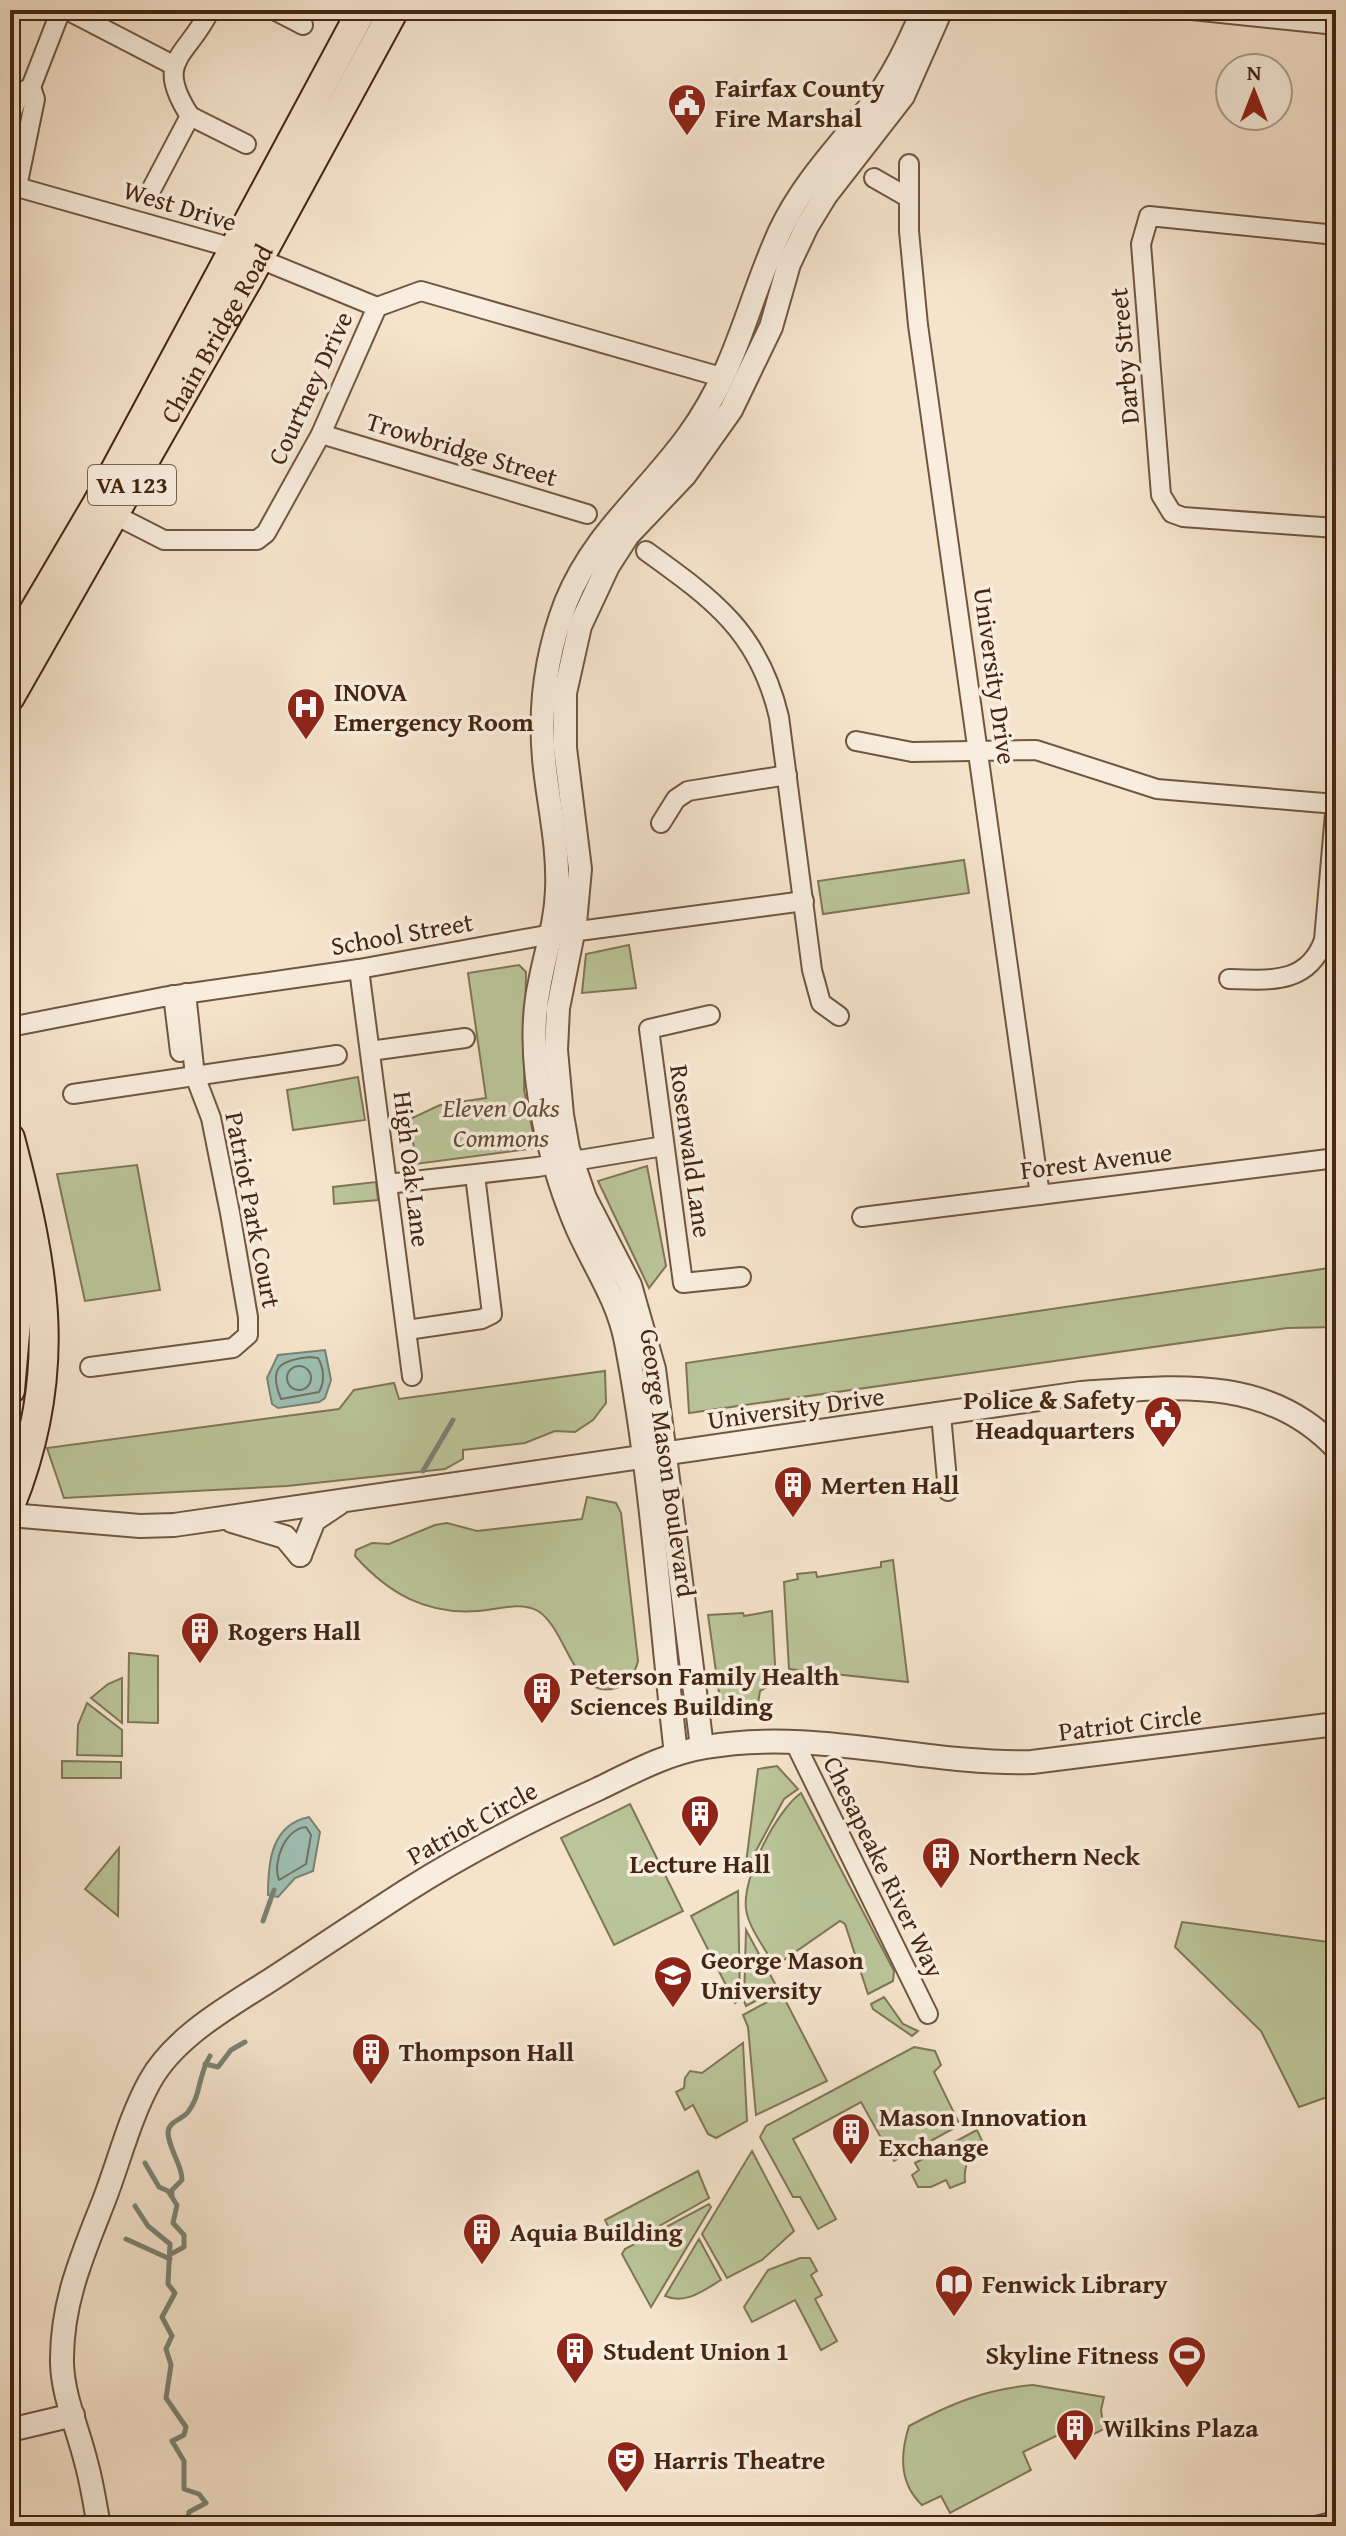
<svg xmlns="http://www.w3.org/2000/svg" width="1346" height="2536" font-family="'Gentium Book Plus',serif">
  <style>
    .green { fill: #bac599; stroke: #807656; stroke-width: 2 }
    .water { fill: #9dbfb3; stroke: #7a8273; stroke-width: 2 }
    .lines { fill: none; stroke-linecap: round; stroke-linejoin: round }
    .shore { stroke: #717262; stroke-width: 2 }
    .stream { stroke: #7a8273; stroke-width: 5 }
    .minor-casing { stroke: #715640; stroke-width: 22 }
    .tertiary-casing { stroke: #715640; stroke-width: 26 }
    .primary-casing { stroke: #452612; stroke-width: 32 }
    .minor { stroke: #f8edde; stroke-width: 18 }
    .tertiary { stroke: #f8edde; stroke-width: 22 }
    .primary { stroke: #f5e4cc; stroke-width: 28 }
    .labels { text-anchor: middle; stroke-width: 7; stroke-linejoin: round; paint-order: stroke }
    .shield { fill: #f8edde; stroke: #7b624f; stroke-width: 2 }
    .shield-label { font-size: 24px; font-weight: bold; fill: #452612 }
    .poi-label { font-size: 26px; font-weight: bold; fill: #452612; stroke: #f8edde; text-anchor: start }
    .street-label { font-size: 26px; fill: #452612; stroke: #f8edde }
    .park-label { font-size: 26px; font-style: italic; fill: #624e34; stroke: #f8edde }
  </style>
  <rect width="100%" height="100%" fill="#f5e4cc"/>
  <filter id="stains"><feTurbulence type="fractalNoise" baseFrequency=".0025" numOctaves="4"/><feColorMatrix values="0 0 0 0 .2 0 0 0 0 .09 0 0 0 0 .02 0 0 0 .5 -.17"/></filter>
  <radialGradient id="worn" r=".72"><stop offset=".6" stop-color="#630" stop-opacity="0"/><stop offset="1" stop-color="#630" stop-opacity=".3"/></radialGradient>
  <g class="green">
    <path d="M964,860L969,893L823,914L818,881Z"/>
    <path d="M629,945L636,988L582,993L586,954Z"/>
    <path d="M519,965L526,972L524,1090L536,1148L416,1164L410,1119L440,1105L486,1098L468,973Z"/>
    <path d="M358,1077L365,1120L293,1130L287,1090Z"/>
    <path d="M137,1165L160,1290L85,1301L57,1174Z"/>
    <path d="M647,1166L666,1266L649,1288L598,1181Z"/>
    <path d="M376,1182L378,1200L334,1204L333,1187Z"/>
    <path d="M1336,1267V1327L1287,1328L689,1413L686,1363Z"/>
    <path d="M605,1371L606,1403L593,1420L575,1432L555,1431L525,1443L463,1450V1459L445,1469L287,1486L64,1498L47,1448L339,1409L354,1390L394,1383L399,1399Z"/>
    <path d="M587,1497L616,1503L621,1513L638,1661C635,1673 629,1684 616,1688C573,1701 568,1630 538,1611C520,1601 497,1610 478,1611C426,1615 388,1593 355,1556L356,1550L372,1543L389,1544L435,1525L447,1523L477,1531L582,1519Z"/>
    <path d="M893,1560L908,1682L789,1669L784,1582L798,1579L797,1574L816,1572L817,1577L881,1567V1562Z"/>
    <path d="M772,1611L776,1682L760,1691L757,1710L746,1711V1716L722,1714L708,1615L743,1613L744,1616Z"/>
    <path d="M129,1653L158,1656V1723L128,1722Z"/>
    <path d="M122,1678V1723L91,1698L108,1684Z"/>
    <path d="M87,1703L122,1730V1756L77,1755L78,1725Z"/>
    <path d="M62,1761L121,1762V1778H62Z"/>
    <path d="M777,1766L798,1789L784,1799L745,1871L758,1769Z"/>
    <path d="M801,1793L894,1971L893,1981L868,1994L845,1924L840,1921L775,1966C766,1950 748,1927 746,1909C742,1878 776,1811 801,1793Z"/>
    <path d="M630,1804L683,1911L614,1945L561,1838Z"/>
    <path d="M119,1848L118,1916L85,1889Z"/>
    <path d="M738,1891L740,2000L735,2003L691,1916Z"/>
    <path d="M1182,1922L1336,1943V2094L1299,2107L1261,2031L1175,1947Z"/>
    <path d="M746,1930L778,1989L746,2006L744,2001Z"/>
    <path d="M782,1994L827,2081L756,2115L748,2027L743,2015Z"/>
    <path d="M884,1997L903,2024L918,2031L912,2036L873,2009L871,2004Z"/>
    <path d="M743,2043L747,2121L716,2138L708,2134L693,2105L685,2110L676,2092L684,2088L685,2078L690,2071L702,2073Z"/>
    <path d="M914,2047L935,2051L941,2065L934,2072L960,2125L894,2161L861,2102L793,2139L836,2219L818,2229L800,2197H793L760,2137L766,2126Z"/>
    <path d="M977,2130L983,2143C971,2151 963,2165 965,2182L950,2188L946,2180L931,2187H918L912,2175L919,2170L915,2163Z"/>
    <path d="M752,2151L794,2231L762,2260L727,2278L702,2234Z"/>
    <path d="M698,2171L709,2198L643,2235L640,2225L629,2228L621,2224L610,2230L605,2220Z"/>
    <path d="M709,2204L711,2207L651,2307L622,2254L625,2249Z"/>
    <path d="M699,2239L721,2280C704,2290 686,2305 665,2296Z"/>
    <path d="M800,2258H810L817,2271L811,2275L822,2295L815,2299L837,2341L821,2350L795,2300L752,2322L744,2307L768,2270Z"/>
    <path d="M1033,2385L1104,2397L1101,2410L1104,2429L1068,2447L1060,2434L1023,2452L1031,2470L950,2513L941,2496L922,2505C899,2483 900,2455 909,2426C950,2404 986,2389 1033,2385Z"/>
  </g>
  <g class="water">
    <path d="M325,1350L331,1380L325,1398L319,1402L278,1408L272,1404L267,1378L278,1355Z"/>
    <path d="M309,1817L320,1832L313,1871L295,1878L278,1897L268,1895C268,1862 271,1825 309,1817Z"/>
  </g>
  <g class="lines">
    <g class="shore">
      <path d="M310,1357L318,1358C324,1368 325,1382 319,1392L281,1399C268,1367 280,1360 310,1357Z"/>
      <circle cx="299" cy="1378" r="12"/>
      <path d="M306,1827L311,1835L306,1864L279,1880C272,1862 285,1829 306,1827Z"/>
    </g>
    <g class="stream">
      <path d="M423,1471L453,1420"/>
      <path d="M263,1921L274,1890"/>
      <path d="M205,2064L218,2067L231,2050L245,2042"/>
      <path d="M145,2163L159,2187L168,2191L177,2205L173,2223L184,2235V2247L171,2254"/>
      <path d="M172,2196V2190L182,2180C182,2164 169,2150 168,2133C168,2121 182,2120 188,2112C201,2096 198,2075 210,2056"/>
      <path d="M135,2206L148,2226L170,2244L168,2284L175,2293L162,2317L172,2336L166,2349L171,2365L166,2398L186,2427L184,2435L172,2441L184,2461V2489L199,2494L206,2503L189,2512L188,2517L197,2526"/>
      <path d="M126,2239L170,2259"/>
    </g>
    <g class="minor-casing">
      <g id="minor">
        <path d="M67,10L173,65"/>
        <path d="M274,10L303,25"/>
        <path d="M1192,10L1336,25"/>
        <path d="M31,87L61,10"/>
        <path d="M190,116L246,144"/>
        <path d="M10,118L19,94L31,87L35,99L17,187"/>
        <path d="M909,164V231L918,325L1040,1195"/>
        <path d="M874,178L909,198"/>
        <path d="M10,185L233,248L377,307"/>
        <path d="M150,192L190,116C153,59 187,58 210,10"/>
        <path d="M1336,235L1149,216L1141,244L1161,495L1172,513L1183,517L1336,528"/>
        <path d="M321,434L587,514"/>
        <path d="M115,515L164,540H257L266,533L321,434L377,307L421,291L714,375"/>
        <path d="M646,551C714,600 759,632 779,717L812,970L821,1003L839,1016"/>
        <path d="M856,741L912,752L1036,750L1157,789L1336,804"/>
        <path d="M661,823L676,799L688,791L787,775"/>
        <path d="M359,969L412,1376"/>
        <path d="M1229,979C1269,980 1308,985 1324,940L1336,802"/>
        <path d="M173,995L180,1052"/>
        <path d="M710,1015L649,1029L683,1283L741,1277"/>
        <path d="M10,1027L163,997L359,969L541,936L804,901"/>
        <path d="M370,1051L465,1038"/>
        <path d="M73,1094L337,1055"/>
        <path d="M387,1184L537,1167L664,1146"/>
        <path d="M862,1217L1336,1158"/>
        <path d="M407,1330L482,1319L492,1314L475,1175"/>
        <path d="M90,1367L233,1348L248,1335V1317L230,1213L211,1118L195,1076L186,993"/>
        <path d="M941,1415L948,1491"/>
        <path d="M794,1741L928,2014"/>
        <path d="M1316,2526L1336,2521"/>
      </g>
    </g>
    <g class="tertiary-casing">
      <g id="tertiary">
        <path d="M10,1515L140,1526L174,1525L1081,1393C1173,1387 1266,1374 1336,1448"/>
        <path d="M232,1521L285,1537L300,1555"/>
        <path d="M300,1555L314,1520L338,1504"/>
        <path d="M702,1747L654,1369L630,1285L585,1198L568,1149L562,1115L556,1050L558,1008L575,923L580,869L565,748V693L580,626L608,566L628,535L685,475L731,410L771,327L789,264L807,226L826,195L903,96L941,10"/>
        <path d="M676,1754C660,1617 652,1478 626,1342C618,1300 595,1268 578,1230C563,1196 552,1159 544,1122C535,1078 530,1027 540,982C546,950 556,923 557,890C559,845 548,803 544,759C539,704 546,654 566,602C594,533 646,494 688,436C738,367 747,303 780,231C802,184 837,148 868,109C892,79 908,45 923,10"/>
        <path d="M10,2430L73,2415"/>
        <path d="M99,2526C95,2505 92,2483 86,2462C78,2429 63,2397 62,2363C61,2304 82,2256 103,2203C119,2162 129,2119 150,2081C175,2036 230,2006 272,1979C316,1950 361,1920 406,1891C467,1852 532,1819 598,1789C633,1772 668,1753 706,1747C815,1728 923,1765 1032,1762L1336,1724"/>
      </g>
    </g>
    <g class="primary-casing">
      <g id="primary">
        <path d="M10,652L97,504L362,10"/>
        <path id="s1" d="M10,697L249,277L394,10"/>
        <path d="M10,1138C45,1272 64,1372 10,1506"/>
        <path d="M10,1250L17,1311L10,1390"/>
      </g>
    </g>
    <use href="#minor" class="minor"/>
    <use href="#tertiary" class="tertiary"/>
    <use href="#primary" class="primary"/>
  </g>
  <defs>
    <g id="civic-pin" transform="scale(2)"><path d="M0 17L-7.5 6A9.5 9.5 0 1 1 7.5 6Z" fill="#8f2418" stroke="#f8edde"/><path d="M-.6-6.5H3V-4.5H.6V-3L4-1V1h2V6H-6V1h2V-1L-.6-3ZM-1.2 2.5V6h2.4V2.5Z" fill="#fff"/></g>
    <g id="hospital-pin" transform="scale(2)"><path d="M0 17L-7.5 6A9.5 9.5 0 1 1 7.5 6Z" fill="#8f2418" stroke="#f8edde"/><path d="M-5-5h3v3.5h4V-5h3V5h-3V1.5h-4V5h-3Z" fill="#fff"/></g>
    <g id="building-pin" transform="scale(2)"><path d="M0 17L-7.5 6A9.5 9.5 0 1 1 7.5 6Z" fill="#8f2418" stroke="#f8edde"/><path d="M-4-6H4V6H1V3H-1V6H-4ZM-2.5-4.3h1.7v1.8h-1.7ZM.8-4.3h1.7v1.8H.8ZM-2.5-1h1.7V.8h-1.7ZM.8-1h1.7V.8H.8Z" fill="#fff"/></g>
    <g id="university-pin" transform="scale(2)"><path d="M0 17L-7.5 6A9.5 9.5 0 1 1 7.5 6Z" fill="#8f2418" stroke="#f8edde"/><path d="M0-5L7-2L0 1L-7-2ZM-4 1L0 2.5L4 1V4Q0 6-4 4Z" fill="#fff"/></g>
    <g id="library-pin" transform="scale(2)"><path d="M0 17L-7.5 6A9.5 9.5 0 1 1 7.5 6Z" fill="#8f2418" stroke="#f8edde"/><path d="M-6-4Q-3-5.5-.7-3.5V5Q-3 3-6 4ZM6-4Q3-5.5 .7-3.5V5Q3 3 6 4Z" fill="#fff"/></g>
    <g id="stadium-pin" transform="scale(2)"><path d="M0 17L-7.5 6A9.5 9.5 0 1 1 7.5 6Z" fill="#8f2418" stroke="#f8edde"/><path d="M0-5a6.5 5 0 1 0 0 10a6.5 5 0 1 0 0-10ZM-3.5-1.8h7v3.6h-7Z" fill="#fff"/></g>
    <g id="theatre-pin" transform="scale(2)"><path d="M0 17L-7.5 6A9.5 9.5 0 1 1 7.5 6Z" fill="#8f2418" stroke="#f8edde"/><path d="M-5-5.5Q0-4 5-5.5V0Q5 5 0 6Q-5 5-5 0ZM-3.3-2.5H-1v1.5H-3.3ZM1-2.5H3.3v1.5H1ZM-2.8 1Q0 5.5 2.8 1Z" fill="#fff"/></g>
  </defs>
  <g fill-rule="evenodd">
    <use href="#civic-pin" x="687" y="103"/>
    <use href="#hospital-pin" x="306" y="707"/>
    <use href="#civic-pin" x="1163" y="1415"/>
    <use href="#building-pin" x="793" y="1485"/>
    <use href="#building-pin" x="200" y="1631"/>
    <use href="#building-pin" x="542" y="1691"/>
    <use href="#building-pin" x="700" y="1814"/>
    <use href="#building-pin" x="941" y="1856"/>
    <use href="#university-pin" x="673" y="1975"/>
    <use href="#building-pin" x="371" y="2052"/>
    <use href="#building-pin" x="851" y="2132"/>
    <use href="#building-pin" x="482" y="2232"/>
    <use href="#library-pin" x="954" y="2284"/>
    <use href="#building-pin" x="575" y="2351"/>
    <use href="#stadium-pin" x="1187" y="2355"/>
    <use href="#building-pin" x="1075" y="2428"/>
    <use href="#theatre-pin" x="626" y="2460"/>
  </g>
  <g class="labels">
    <rect class="shield" x="88" y="465" width="88" height="40" rx="6"/>
    <g class="shield-label">
      <text x="132" y="493">VA 123</text>
    </g>
    <g class="poi-label">
      <text x="715" y="97">Fairfax County<tspan x="715" dy="30">Fire Marshal</tspan></text>
      <text x="334" y="701">INOVA<tspan x="334" dy="30">Emergency Room</tspan></text>
      <text x="1135" y="1409" text-anchor="end">Police &amp; Safety<tspan x="1135" dy="30">Headquarters</tspan></text>
      <text x="821" y="1494">Merten Hall</text>
      <text x="228" y="1640">Rogers Hall</text>
      <text x="570" y="1685">Peterson Family Health<tspan x="570" dy="30">Sciences Building</tspan></text>
      <text x="969" y="1865">Northern Neck</text>
      <text x="700" y="1873" text-anchor="middle">Lecture Hall</text>
      <text x="701" y="1969">George Mason<tspan x="701" dy="30">University</tspan></text>
      <text x="399" y="2061">Thompson Hall</text>
      <text x="879" y="2126">Mason Innovation<tspan x="879" dy="30">Exchange</tspan></text>
      <text x="510" y="2241">Aquia Building</text>
      <text x="982" y="2293">Fenwick Library</text>
      <text x="603" y="2360">Student Union 1</text>
      <text x="1159" y="2364" text-anchor="end">Skyline Fitness</text>
      <text x="1103" y="2437">Wilkins Plaza</text>
      <text x="654" y="2469">Harris Theatre</text>
    </g>
    <g class="street-label">
      <text transform="translate(180 206) rotate(17)" y="9">West Drive</text>
      <text dy="9" stroke="none"><textPath href="#s1" startOffset="418">Chain Bridge Road</textPath></text>
      <text transform="translate(1124 356) rotate(-95)" y="9">Darby Street</text>
      <text transform="translate(310 388) rotate(-65)" y="9">Courtney Drive</text>
      <text transform="translate(462 449) rotate(17)" y="9">Trowbridge Street</text>
      <text transform="translate(995 676) rotate(82)" y="9">University Drive</text>
      <text transform="translate(402 934) rotate(-10)" y="9">School Street</text>
      <text transform="translate(691 1151) rotate(82)" y="9">Rosenwald Lane</text>
      <text transform="translate(1096 1161) rotate(-7)" y="9">Forest Avenue</text>
      <text transform="translate(412 1169) rotate(83)" y="9">High Oak Lane</text>
      <text transform="translate(253 1210) rotate(79)" y="9">Patriot Park Court</text>
      <text transform="translate(796 1408) rotate(-8)" y="9">University Drive</text>
      <text transform="translate(668 1463) rotate(82)" y="9">George Mason Boulevard</text>
      <text transform="translate(1130 1723) rotate(-7)" y="9">Patriot Circle</text>
      <text transform="translate(472 1823) rotate(-29)" y="9">Patriot Circle</text>
      <text transform="translate(884 1867) rotate(64)" y="9">Chesapeake River Way</text>
    </g>
    <g class="park-label">
      <text x="501" y="1117">Eleven Oaks<tspan x="501" dy="30">Commons</tspan></text>
    </g>
  </g>
  <rect width="1346" height="2536" fill="none" stroke="#f5e4cc" stroke-width="40"/>
  <rect x="12" y="12" width="1322" height="2512" fill="none" stroke="#452612" stroke-width="4"/>
  <rect x="20" y="20" width="1306" height="2496" fill="none" stroke="#452612" stroke-width="2"/>
  <g transform="translate(1254 92)"><circle r="38" fill="#f8edde" stroke="#b09d8c" stroke-width="2"/>
  <path d="M0-6L14 30L0 20L-14 30Z" fill="#8f2418"/>
  <text y="-12" font-size="22" font-weight="bold" text-anchor="middle" fill="#452612">N</text>
  </g>
  <rect width="100%" height="100%" filter="url(#stains)"/>
  <rect width="100%" height="100%" fill="url(#worn)"/>
</svg>
